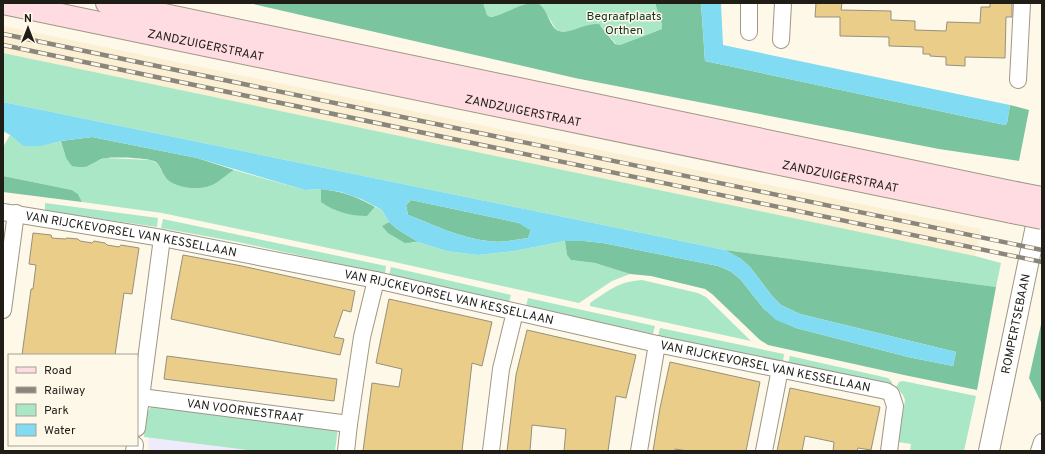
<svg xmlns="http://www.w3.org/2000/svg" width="1045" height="454" font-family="Overpass,sans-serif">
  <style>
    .built { fill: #fbefd4 }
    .education { fill: #eeebfd }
    .green { fill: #aae7c7 }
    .forest { fill: #7ac49f }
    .water { fill: #81dbf2; fill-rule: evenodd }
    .building { fill: #e9cd89; stroke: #97907e }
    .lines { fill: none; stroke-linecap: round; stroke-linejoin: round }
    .minor-casing { stroke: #9f9785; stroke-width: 18 }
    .tertiary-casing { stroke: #9f9785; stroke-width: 22 }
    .secondary-casing { stroke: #9f9785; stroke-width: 24 }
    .minor { stroke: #fff; stroke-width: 16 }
    .tertiary { stroke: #fff; stroke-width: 20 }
    .secondary { stroke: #fedce1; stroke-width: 22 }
    .rail-casing { stroke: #8a867b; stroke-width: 4.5 }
    .rail { stroke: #fef8e8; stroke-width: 3; stroke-dasharray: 9; stroke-linecap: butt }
    .secondary-bridge-casing { stroke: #9f9785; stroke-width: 24; stroke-linecap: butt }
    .secondary-bridge { stroke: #fedce1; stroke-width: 22 }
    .labels { text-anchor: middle; stroke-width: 3; stroke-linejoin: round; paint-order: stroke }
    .park-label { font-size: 12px; fill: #113323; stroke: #fef8e8 }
    .street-label { font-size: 12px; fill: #1f1d16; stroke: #fef8e8 }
  </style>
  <rect width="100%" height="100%" fill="#fef8e8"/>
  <path class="built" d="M3,26L981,229L975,256L3,53Z"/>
  <path class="education" d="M149,438L268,451H148Z"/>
  <g class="green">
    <path d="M483,3H532C517,5 505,16 489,17L487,15Z"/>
    <path d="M536,3H655L662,24V29L620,45L616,44L601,26L589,25L568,32L559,31L555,28L542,6Z"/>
    <path d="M3,53L975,256L1001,263L996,287L725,250L3,102Z"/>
    <path d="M10,135L23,146H42L61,141L66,158L89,166L96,161L106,158L151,160L158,164L165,177L219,181L225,175L234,170L305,190L321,189L322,202L367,216L375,207L382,210L389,222L382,226L412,243L418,242L447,251L478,255L514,251L565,241L567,255L571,260L595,263L630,274L612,281L579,303L390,261L162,213L82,202L78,194L72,190L3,176V147Z"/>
    <path d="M45,203L158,218L157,227L45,211Z"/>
    <path d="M163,219L386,266L385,274L238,242L161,228Z"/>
    <path d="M391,267L511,295L509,302L389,275Z"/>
    <path d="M642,280L698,293L706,297L751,341L590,306V303C610,290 617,282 642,280Z"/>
    <path d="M528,298L655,326L653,334L526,306Z"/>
    <path d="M660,328L784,354L783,362L658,336Z"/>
    <path d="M790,356L888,378L892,382V386L788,364Z"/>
    <path d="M903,381L976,396L964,451H910L911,444L898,442L905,400L903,395L896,387L899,382Z"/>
    <path d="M152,405L338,428L335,451H257L144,437L147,413Z"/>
  </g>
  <g class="forest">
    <path d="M249,3H483L487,15L490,17C504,16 524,0 537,3C548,7 549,28 559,31C569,34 580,26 589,25C592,24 596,24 599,24L615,44L620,45L662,29V24L655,3H701L705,61L1005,125L1007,123L1010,105L1029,110L1019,161L939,149L575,78Z"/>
    <path d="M92,137L197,158L234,170C225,175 219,183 209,186C196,191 170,187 164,175C160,168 159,161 150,160C141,158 116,157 107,158C100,158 96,162 90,165C85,168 78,167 72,166L66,158L61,141Z"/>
    <path d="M3,176L72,190L78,194L82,202L3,192Z"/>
    <path d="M321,189C344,192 355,196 375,207L367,216C351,216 335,212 321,202Z"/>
    <path d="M411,200L519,223L531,230L528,238C515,240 501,243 488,241C460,238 434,225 408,215L406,205Z"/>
    <path d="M389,222L397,229L418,242L405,243L388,233L382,226Z"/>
    <path d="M565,241H584L603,243L718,266L730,271L740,279L764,309L776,319L796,328L908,357L953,366L956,352L800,314L781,305L773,297L750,267L741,259L725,250L996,287L977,390L904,375L768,345L760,340L712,294L705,289L651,276L630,274L595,263L571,260L567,255Z"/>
    <path d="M1042,320V404L1029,378Z"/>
  </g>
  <g class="water">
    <path d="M701,3H721L723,45L1010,105L1007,123L1005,125L705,61Z"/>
    <path d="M3,102L725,250L741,259L750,267L773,297L781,305L800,314L956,352L953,366L908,357L796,328L776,320L764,309L740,279L730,271L718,266L603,243L584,241H565L514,251L478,255L447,251L418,242L397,229L389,222L382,210L361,199L341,192L321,189L305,190L197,158L92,137L61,141L42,146H23L10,135L3,131ZM411,200L519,223L531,231L528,238C515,240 501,243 488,241C460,238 434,225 408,215L406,205Z"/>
  </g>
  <g class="building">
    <path d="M816,3H842L841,10L891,11V20L915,21V30L946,31L947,22L980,23L981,7H990V3H1012V17H1006L1005,58L965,57V66L946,65V57L930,56V54H923V47L889,46V37L840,36V17H815Z"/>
    <path d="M33,233L51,235L52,238L65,239L67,238L78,239L80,241L92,243L94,241L105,243L107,245L119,247L121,245L139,248L132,294L124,293L115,355H22L31,289H33L36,265L29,264Z"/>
    <path d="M183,255L242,266L355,291L351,312L343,310L334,337L344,339L340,355L171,319Z"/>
    <path d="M389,299L492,322L482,366L472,363L462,451H363L372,383L399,387L402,369L376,363Z"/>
    <path d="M527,330L636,355L626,398L616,396L608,451H564L566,429L532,425L530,451H507L516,375Z"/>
    <path d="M167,356L337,379L334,401L164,379Z"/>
    <path d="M670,362L760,382L746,451H688L675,449L674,451H653L660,408Z"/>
    <path d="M790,388L880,407L871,450L858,448L857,451H833L834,442L805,436L802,451H777Z"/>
  </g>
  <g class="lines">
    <g class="minor-casing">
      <g id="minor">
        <path d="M749,32V3"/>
        <path d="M781,40L783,3"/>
        <path d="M1018,80L1022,3"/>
        <path id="s1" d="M3,212L162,238L376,280L657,344L886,391L891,394L895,406L889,451"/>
        <path d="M3,310L16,213"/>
        <path id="s2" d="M141,397L349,424"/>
        <path d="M137,428L162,238"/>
        <path d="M134,451L135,445"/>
        <path d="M346,451L349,424L362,337L376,280"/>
        <path d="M491,451L501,369L515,312"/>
        <path d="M639,451L657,344"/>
        <path d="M764,451L780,369"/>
        <path d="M1039,451L1042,442"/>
      </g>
    </g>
    <g class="tertiary-casing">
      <g id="tertiary">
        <path id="s3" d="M989,451L1041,202"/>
      </g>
    </g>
    <g class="secondary-casing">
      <g id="secondary">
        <path id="s4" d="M3,3L1012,212"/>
        <path d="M107,3L1016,193"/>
      </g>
    </g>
    <use href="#minor" class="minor"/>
    <use href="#tertiary" class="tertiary"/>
    <use href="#secondary" class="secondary"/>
    <g class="rail-casing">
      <g id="rail">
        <path d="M3,34L1042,250"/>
        <path d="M3,45L1042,262"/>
      </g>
    </g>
    <use href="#rail" class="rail"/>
    <g class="secondary-bridge-casing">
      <g id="secondary-bridge">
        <path d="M1016,193L1042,198"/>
        <path d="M1012,212L1042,218"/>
      </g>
    </g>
    <use href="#secondary-bridge" class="secondary-bridge"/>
  </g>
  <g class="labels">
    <g class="park-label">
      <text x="624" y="20">Begraafplaats<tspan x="624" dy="14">Orthen</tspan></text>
    </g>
    <g class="street-label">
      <text dy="4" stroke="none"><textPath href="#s4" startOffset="207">ZANDZUIGERSTRAAT</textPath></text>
      <text dy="4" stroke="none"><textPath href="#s4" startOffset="531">ZANDZUIGERSTRAAT</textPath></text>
      <text dy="4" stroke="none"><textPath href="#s4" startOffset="855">ZANDZUIGERSTRAAT</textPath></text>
      <text dy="4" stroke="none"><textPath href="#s1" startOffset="130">VAN RIJCKEVORSEL VAN KESSELLAAN</textPath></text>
      <text dy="4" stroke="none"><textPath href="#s1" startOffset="454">VAN RIJCKEVORSEL VAN KESSELLAAN</textPath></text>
      <text dy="4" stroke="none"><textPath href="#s3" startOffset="130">ROMPERTSEBAAN</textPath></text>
      <text dy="4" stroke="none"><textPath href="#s1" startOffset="778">VAN RIJCKEVORSEL VAN KESSELLAAN</textPath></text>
      <text dy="4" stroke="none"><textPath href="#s2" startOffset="105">VAN VOORNESTRAAT</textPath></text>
    </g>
  </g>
  <rect width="1045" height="454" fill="none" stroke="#1f1d16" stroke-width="8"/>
  <rect x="8" y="354" width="130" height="92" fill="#fef8e8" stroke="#a5a094"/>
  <rect x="16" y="367" width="20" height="6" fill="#fedce1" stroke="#a5a094"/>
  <text x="44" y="374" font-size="12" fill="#1f1d16">Road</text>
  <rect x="16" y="387" width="20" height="6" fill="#8a867b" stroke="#a5a094"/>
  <text x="44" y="394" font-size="12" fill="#1f1d16">Railway</text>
  <rect x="16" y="404" width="20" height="12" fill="#aae7c7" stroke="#a5a094"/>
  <text x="44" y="414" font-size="12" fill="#1f1d16">Park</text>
  <rect x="16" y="424" width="20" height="12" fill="#81dbf2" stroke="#a5a094"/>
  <text x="44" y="434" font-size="12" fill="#1f1d16">Water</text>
  <g transform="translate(28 28)" stroke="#fef8e8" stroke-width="3" paint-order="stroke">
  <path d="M0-3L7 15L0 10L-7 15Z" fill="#1f1d16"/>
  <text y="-6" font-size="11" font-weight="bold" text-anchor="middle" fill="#1f1d16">N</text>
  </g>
</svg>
